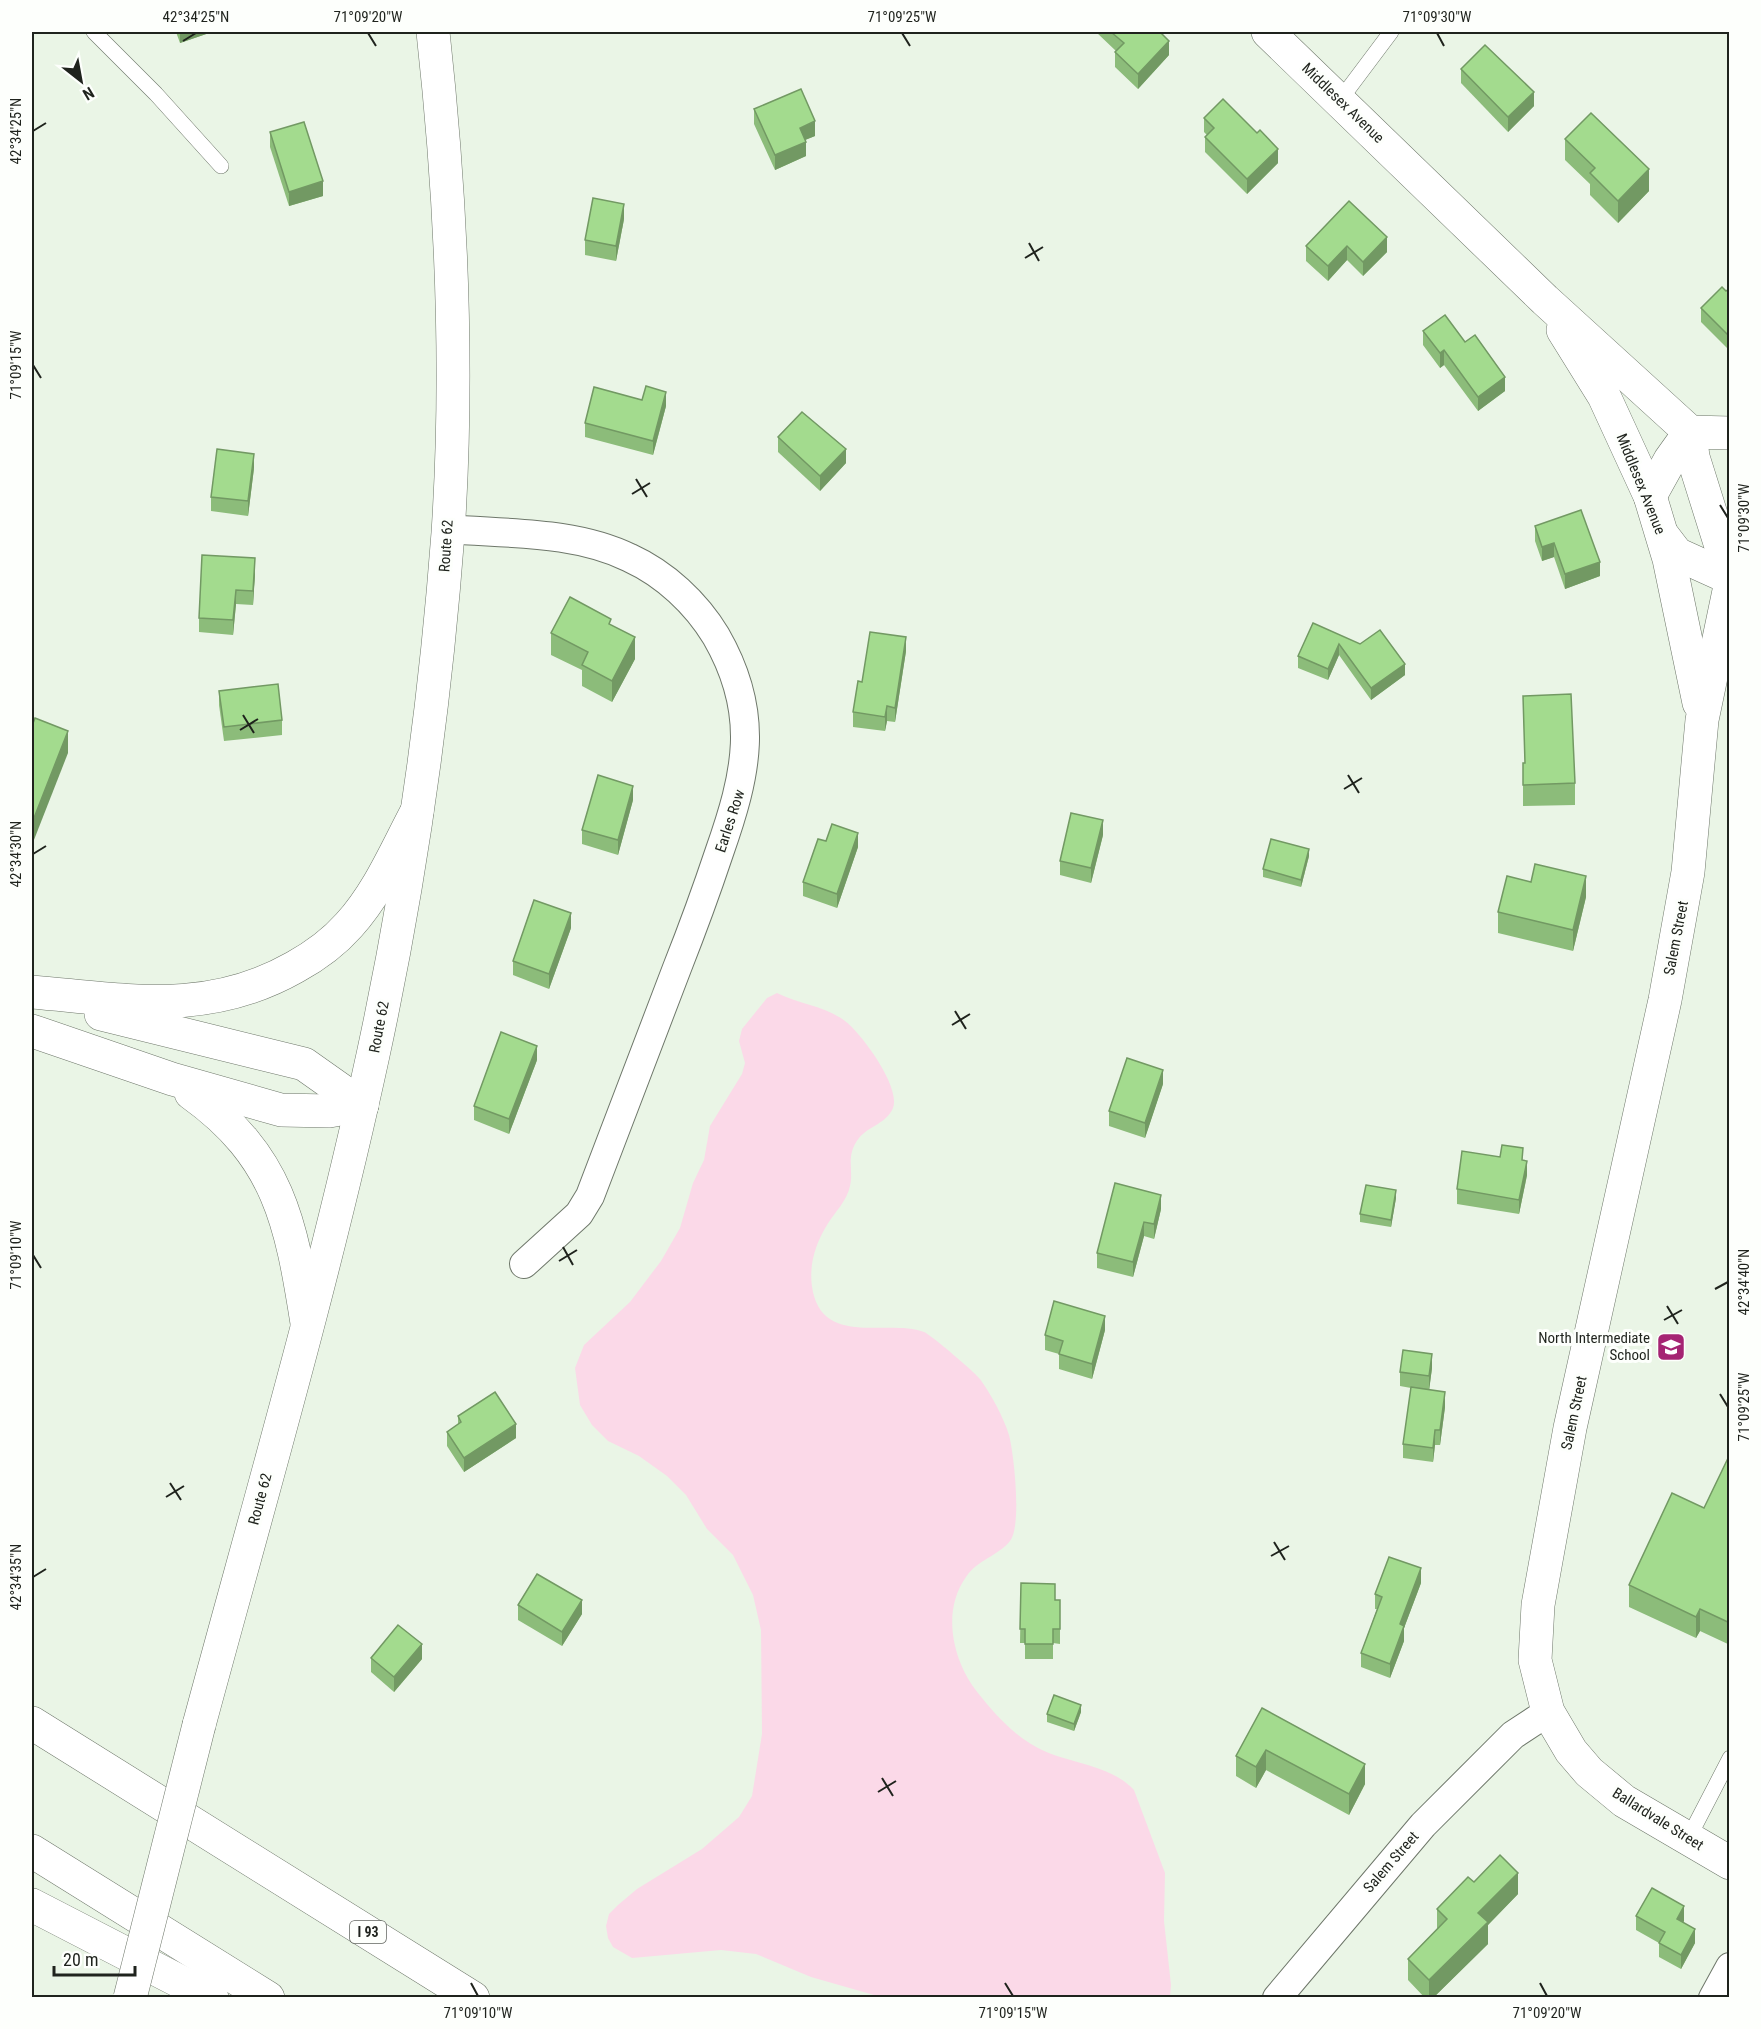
<svg xmlns="http://www.w3.org/2000/svg" width="1761" height="2029" font-family="'Roboto Condensed',sans-serif">
  <style>
    .green { fill: #fbd9e8 }
    .lines { fill: none; stroke-linecap: round; stroke-linejoin: round }
    .lane-casing { stroke: #6e776a; stroke-width: 16 }
    .street-casing { stroke: #6e776a; stroke-width: 30 }
    .secondary-casing { stroke: #6e776a; stroke-width: 34 }
    .highway-casing { stroke: #6e776a; stroke-width: 34 }
    .lane { stroke: #fff; stroke-width: 15 }
    .street { stroke: #fff; stroke-width: 28 }
    .secondary { stroke: #fff; stroke-width: 33 }
    .highway { stroke: #fff; stroke-width: 33 }
    .secondary-bridge-casing { stroke: #6e776a; stroke-width: 34; stroke-linecap: butt }
    .secondary-bridge { stroke: #fff; stroke-width: 33 }
    .wall { fill: #8cbc7a }
    .shaded-wall { fill: #729963 }
    .building { fill: #a3db8e; stroke: #729963; stroke-width: 1.5 }
    .ticks { fill: none; stroke: #1f231d; stroke-width: 2 }
    .labels { text-anchor: middle; stroke-width: 6; stroke-linejoin: round; paint-order: stroke }
    .shield { fill: #fdfffc; stroke: #626560; stroke-width: 1.5 }
    .shield-label { font-size: 14px; font-weight: bold; fill: #1f231d }
    .street-label { font-size: 15px; fill: #1f231d; stroke: #fdfffc }
    .poi-label { font-size: 15px; fill: #1f231d; stroke: #fdfffc; text-anchor: end }
    .neatline { fill: none; stroke: #1f231d; stroke-width: 2 }
    .ticks-label { font-size: 15px; text-anchor: middle; fill: #1f231d }
  </style>
  <rect width="100%" height="100%" fill="#eaf5e6"/>
  <path class="green" d="M777,993C799,1004 825,1006 845,1021C862,1034 901,1087 893,1108C887,1123 869,1126 859,1138C845,1156 854,1169 850,1186C847,1201 834,1213 827,1225C814,1246 807,1271 814,1296C828,1345 890,1319 924,1332C930,1334 977,1374 980,1379C992,1396 1003,1416 1009,1435C1014,1454 1022,1526 1010,1541C998,1556 977,1560 966,1577C941,1612 953,1662 978,1693C992,1711 1011,1732 1031,1744C1062,1764 1108,1762 1134,1790L1165,1873L1164,1921L1171,1985L1170,1997H881L811,1977L756,1954L721,1950L632,1958L613,1947L608,1938L606,1926L609,1914L618,1905L637,1889L702,1849L739,1817L752,1796L762,1734L761,1630L753,1595L733,1555L707,1529L686,1495L667,1476L639,1456L608,1441L592,1425L580,1405L575,1368L584,1345L630,1302L661,1261L680,1228L693,1183L704,1160L710,1126L742,1074L745,1063L739,1041L742,1029L767,998Z"/>
  <g class="lines">
    <g class="lane-casing">
      <g id="lane">
        <path d="M94,32L156,94L221,166"/>
        <path d="M1340,100L1391,32"/>
        <path d="M1688,1839L1730,1758"/>
      </g>
    </g>
    <g class="street-casing">
      <g id="street">
        <path d="M448,529C508,534 575,531 630,558C665,574 696,603 716,636C761,714 747,773 719,853C706,892 692,930 677,968C648,1044 619,1120 590,1196L579,1214L524,1264"/>
        <path d="M1277,1998L1423,1825L1513,1735L1548,1712"/>
        <path d="M1713,1998L1730,1967"/>
      </g>
    </g>
    <g class="secondary-casing">
      <g id="secondary">
        <path d="M1268,32L1545,300L1690,432L1730,433"/>
        <path d="M1563,330L1604,396L1650,496L1669,559L1699,703"/>
        <path d="M1690,432L1693,457L1730,575"/>
        <path d="M1650,496L1670,460L1690,432"/>
        <path d="M1664,537L1677,554L1730,578"/>
        <path d="M1730,586L1702,720L1688,872L1665,1000L1570,1428L1538,1605L1535,1660L1548,1712L1571,1751L1589,1772L1624,1801L1730,1863"/>
        <path d="M199,1725C259,1503 324,1281 373,1055C410,884 435,708 448,533C459,368 451,195 433,32"/>
      </g>
    </g>
    <g class="highway-casing">
      <g id="highway">
        <path d="M32,992C127,1000 207,1017 295,967C315,956 334,942 349,925C379,892 396,850 417,811"/>
        <path d="M101,1014L304,1064L362,1105"/>
        <path d="M32,1031L172,1079L281,1110L329,1111L362,1105"/>
        <path d="M191,1093C279,1156 291,1222 307,1323"/>
        <path d="M32,1723L473,1998"/>
        <path d="M32,1851L268,1998"/>
        <path d="M32,1905L212,1998"/>
      </g>
    </g>
    <use href="#lane" class="lane"/>
    <use href="#street" class="street"/>
    <use href="#secondary" class="secondary"/>
    <use href="#highway" class="highway"/>
    <g class="secondary-bridge-casing">
      <path id="secondary-bridge" d="M130,1998L199,1725"/>
    </g>
    <use href="#secondary-bridge" class="secondary-bridge"/>
  </g>
  <g class="wall">
    <path d="M176,32H212L180,43Z"/>
    <path d="M1096,32H1160L1169,55L1138,89L1115,67V52L1116,51Z"/>
    <path d="M1461,69L1534,106L1508,132L1461,83Z"/>
    <path d="M754,109L815,136L805,140L806,156L775,170L754,124Z"/>
    <path d="M1204,118L1257,133L1278,163L1247,194L1205,152V137L1207,135L1204,132Z"/>
    <path d="M270,132L323,196L289,206L270,147Z"/>
    <path d="M1565,139L1649,191L1618,223L1590,195V184L1565,160Z"/>
    <path d="M624,219L616,261L585,255V240Z"/>
    <path d="M1387,237V252L1363,276L1347,260L1328,281L1306,261V246Z"/>
    <path d="M1730,288V351L1701,322V308L1726,291Z"/>
    <path d="M1423,331L1465,342L1505,391L1478,411L1444,365L1440,368L1423,345Z"/>
    <path d="M666,406L653,455L585,437V423Z"/>
    <path d="M778,437L846,463L820,491L778,452Z"/>
    <path d="M254,468L248,516L211,511V497Z"/>
    <path d="M1535,526L1600,576L1565,589L1554,557L1542,561L1535,541Z"/>
    <path d="M255,573L253,605L236,604L233,635L199,632V618Z"/>
    <path d="M1313,623L1405,675L1371,700L1339,655L1328,680L1298,668V656Z"/>
    <path d="M611,625L635,659L612,702L582,686V670L551,655V633Z"/>
    <path d="M906,651L895,722L887,721L885,731L853,727V712L862,682Z"/>
    <path d="M219,691L282,720V735L224,741L219,705Z"/>
    <path d="M1523,696L1575,783V805L1523,806V763H1525Z"/>
    <path d="M633,800L618,855L582,844V830Z"/>
    <path d="M1103,835L1091,883L1060,875V861Z"/>
    <path d="M826,841L858,847L837,908L803,896V882Z"/>
    <path d="M1309,856L1301,887L1263,877V869Z"/>
    <path d="M1586,897L1573,951L1498,933V912Z"/>
    <path d="M571,928L549,989L513,975V961Z"/>
    <path d="M537,1060L509,1134L474,1120V1106Z"/>
    <path d="M1163,1084L1145,1138L1109,1126V1111Z"/>
    <path d="M1523,1160L1527,1175L1519,1214L1457,1204V1189Z"/>
    <path d="M1396,1198L1391,1227L1360,1222V1214Z"/>
    <path d="M1161,1209L1154,1239L1144,1236L1133,1277L1097,1268V1253Z"/>
    <path d="M1105,1330L1092,1379L1059,1369V1354L1045,1350V1335Z"/>
    <path d="M1432,1368L1429,1390L1445,1407L1440,1445H1435L1433,1462L1403,1458V1444L1411,1388L1400,1386V1372Z"/>
    <path d="M458,1416L516,1438L464,1472L447,1446V1432L458,1425Z"/>
    <path d="M1730,1454V1645L1700,1631L1696,1638L1629,1607V1585L1704,1508Z"/>
    <path d="M1021,1583L1055,1600H1060V1644L1053,1643V1659H1025V1643H1020Z"/>
    <path d="M1421,1583L1404,1628V1641L1390,1678L1361,1667V1653L1377,1609H1375V1594Z"/>
    <path d="M518,1605L582,1614L562,1646L518,1620Z"/>
    <path d="M371,1658L422,1659L394,1692L371,1672Z"/>
    <path d="M1262,1708L1365,1784L1349,1815L1266,1770L1256,1788L1236,1776V1756Z"/>
    <path d="M1081,1712L1074,1731L1047,1722V1714Z"/>
    <path d="M1474,1882L1518,1894L1488,1925V1944L1433,1998H1425L1408,1980V1959L1437,1929V1909Z"/>
    <path d="M1636,1916L1684,1921L1683,1922L1695,1943L1681,1969L1659,1957V1943L1636,1930Z"/>
  </g>
  <g class="shaded-wall">
    <path d="M180,32H212L180,43Z"/>
    <path d="M1169,41V55L1138,89V74Z"/>
    <path d="M1534,92V106L1508,132V117Z"/>
    <path d="M815,121V136L800,142V128Z"/>
    <path d="M806,142V156L775,170V155Z"/>
    <path d="M1278,149V163L1247,194V179Z"/>
    <path d="M1649,169V191L1618,223V201Z"/>
    <path d="M323,181V196L289,206V192Z"/>
    <path d="M624,204V219L616,261V246Z"/>
    <path d="M1387,237V252L1363,276V262Z"/>
    <path d="M1347,246V260L1328,281V266Z"/>
    <path d="M1444,350V365L1440,368V353Z"/>
    <path d="M1505,377V391L1478,411V397Z"/>
    <path d="M666,392V406L653,455V441Z"/>
    <path d="M846,449V463L820,491V476Z"/>
    <path d="M254,454V468L248,516V501Z"/>
    <path d="M1554,543V557L1542,561V547Z"/>
    <path d="M255,558V573L253,605V591Z"/>
    <path d="M1600,562V576L1565,589V574Z"/>
    <path d="M236,590V604L233,635V620Z"/>
    <path d="M635,637V659L612,702V681Z"/>
    <path d="M906,637V651L895,722V708Z"/>
    <path d="M1339,644V655L1328,680V669Z"/>
    <path d="M1405,664V675L1371,700V688Z"/>
    <path d="M887,706V721L885,731V717Z"/>
    <path d="M68,731V753L32,845V823Z"/>
    <path d="M633,786V800L618,855V840Z"/>
    <path d="M1103,820V835L1091,883V868Z"/>
    <path d="M858,833V847L837,908V894Z"/>
    <path d="M1309,849V856L1301,887V880Z"/>
    <path d="M1586,876V897L1573,951V930Z"/>
    <path d="M571,913V928L549,989V974Z"/>
    <path d="M537,1046V1060L509,1134V1119Z"/>
    <path d="M1163,1070V1084L1145,1138V1123Z"/>
    <path d="M1527,1161V1175L1519,1214V1200Z"/>
    <path d="M1396,1190V1198L1391,1227V1220Z"/>
    <path d="M1161,1195V1209L1154,1239V1224Z"/>
    <path d="M1144,1222V1236L1133,1277V1262Z"/>
    <path d="M1105,1316V1330L1092,1379V1364Z"/>
    <path d="M1432,1354V1368L1429,1391V1376Z"/>
    <path d="M1445,1392V1407L1440,1445V1430Z"/>
    <path d="M516,1424V1438L464,1472V1458Z"/>
    <path d="M1435,1430V1445L1433,1462V1448Z"/>
    <path d="M1421,1568V1583L1404,1628V1641L1390,1678V1664L1400,1624Z"/>
    <path d="M582,1600V1614L562,1646V1632Z"/>
    <path d="M1700,1609V1631L1696,1638V1617Z"/>
    <path d="M422,1644V1659L394,1692V1677Z"/>
    <path d="M1081,1705V1712L1074,1731V1724Z"/>
    <path d="M1266,1750V1770L1256,1788V1767Z"/>
    <path d="M1365,1764V1784L1349,1815V1794Z"/>
    <path d="M1518,1873V1894L1488,1925V1944L1433,1998H1429V1980L1478,1913Z"/>
    <path d="M1684,1906V1921L1677,1933V1919Z"/>
    <path d="M1695,1929V1943L1681,1969V1955Z"/>
  </g>
  <g class="building">
    <path d="M1111,32H1160L1169,41L1138,74L1115,52L1124,43Z"/>
    <path d="M1485,45L1534,92L1508,117L1461,69Z"/>
    <path d="M801,89L815,121L800,128L806,142L775,155L754,109Z"/>
    <path d="M1223,99L1257,133L1260,130L1278,149L1247,179L1205,137L1214,128L1204,118Z"/>
    <path d="M1591,113L1649,169L1618,201L1590,173L1595,168L1565,139Z"/>
    <path d="M304,122L323,181L289,192L270,132Z"/>
    <path d="M593,198L624,204L616,246L585,240Z"/>
    <path d="M1349,201L1387,237L1363,262L1347,246L1328,266L1306,246Z"/>
    <path d="M1722,287L1726,291L1730,288V337L1701,308Z"/>
    <path d="M1445,315L1465,342L1475,335L1505,377L1478,397L1444,350L1440,353L1423,331Z"/>
    <path d="M646,386L666,392L653,441L585,423L594,387L642,400Z"/>
    <path d="M802,412L846,449L820,476L778,437Z"/>
    <path d="M217,449L254,454L248,501L211,497Z"/>
    <path d="M1581,510L1600,562L1565,574L1554,543L1542,547L1535,526Z"/>
    <path d="M202,555L255,558L253,591L236,590L233,620L199,618Z"/>
    <path d="M570,597L611,619L609,624L635,637L612,681L582,665L588,652L551,633Z"/>
    <path d="M1313,623L1360,644L1380,630L1405,664L1371,688L1339,644L1328,669L1298,656Z"/>
    <path d="M870,632L906,637L895,708L887,706L885,717L853,712L858,681L862,682Z"/>
    <path d="M278,684L282,720L224,727L219,691Z"/>
    <path d="M1571,694L1575,783L1523,785V763H1525L1523,696Z"/>
    <path d="M35,718L68,731L32,823V726Z"/>
    <path d="M598,775L633,786L618,840L582,830Z"/>
    <path d="M1071,813L1103,820L1091,868L1060,861Z"/>
    <path d="M832,824L858,833L837,894L803,882L818,839L826,841Z"/>
    <path d="M1271,839L1309,849L1301,880L1263,869Z"/>
    <path d="M1535,864L1586,876L1573,930L1498,912L1507,876L1531,882Z"/>
    <path d="M534,900L571,913L549,974L513,961Z"/>
    <path d="M501,1032L537,1046L509,1119L474,1106Z"/>
    <path d="M1127,1058L1163,1070L1145,1123L1109,1111Z"/>
    <path d="M1502,1145L1523,1148L1522,1160L1527,1161L1519,1200L1457,1189L1462,1151L1500,1157Z"/>
    <path d="M1115,1183L1161,1195L1154,1224L1144,1222L1133,1262L1097,1253Z"/>
    <path d="M1366,1185L1396,1190L1391,1220L1360,1214Z"/>
    <path d="M1054,1301L1105,1316L1092,1364L1059,1354L1063,1341L1045,1335Z"/>
    <path d="M1403,1350L1432,1354L1429,1376L1400,1372Z"/>
    <path d="M1411,1387L1445,1392L1440,1430H1435L1433,1448L1403,1444Z"/>
    <path d="M495,1392L516,1424L464,1458L447,1432L461,1422L458,1416Z"/>
    <path d="M1730,1454V1623L1700,1609L1696,1617L1629,1585L1672,1493L1704,1508Z"/>
    <path d="M1389,1557L1421,1568L1400,1624L1404,1626L1390,1664L1361,1653L1382,1597L1375,1594Z"/>
    <path d="M537,1574L582,1600L562,1632L518,1605Z"/>
    <path d="M1021,1583L1055,1584V1600H1060V1629H1053V1644H1025V1629H1020Z"/>
    <path d="M398,1625L422,1644L394,1677L371,1658Z"/>
    <path d="M1054,1695L1081,1705L1074,1724L1047,1714Z"/>
    <path d="M1262,1708L1365,1764L1349,1794L1266,1750L1256,1767L1236,1756Z"/>
    <path d="M1500,1855L1518,1873L1478,1913L1488,1922L1429,1980L1408,1959L1447,1919L1437,1909L1468,1877L1474,1882Z"/>
    <path d="M1652,1888L1684,1906L1677,1919L1695,1929L1681,1955L1659,1943L1665,1932L1636,1916Z"/>
  </g>
  <path class="ticks" d="M368,33L376,46M902,33L910,46M1437,33L1444,46M183,41L196,33M33,131L46,123M1029,243L1039,261M1025,258L1043,247M33,365L41,378M636,479L647,497M632,494L650,483M1720,505L1728,518M243,715L254,733M240,730L258,719M1348,775L1359,793M1344,789L1362,778M33,854L46,846M955,1011L966,1029M952,1025L970,1014M563,1247L573,1265M33,1255L41,1268M559,1261L577,1250M1715,1289L1728,1282M1667,1306L1678,1324M1664,1320L1682,1310M1720,1394L1728,1407M170,1483L181,1500M166,1497L184,1486M1274,1542L1285,1560M1271,1556L1289,1546M33,1577L46,1569M882,1778L893,1796M878,1792L896,1781M471,1983L478,1996M1005,1983L1013,1996M1540,1983L1547,1996"/>
  <defs>
    <g id="school-square" transform="scale(1.5)"><rect x="-9" y="-9" width="18" height="18" rx="4" fill="#a52473" stroke="#fdfffc"/><path d="M0-5L7-2L0 1L-7-2ZM-4 1L0 2.5L4 1V4Q0 6-4 4Z" fill="#fff"/></g>
  </defs>
  <g fill-rule="evenodd">
    <use href="#school-square" x="1671" y="1347"/>
  </g>
  <g class="labels">
    <rect class="shield" x="350" y="1921" width="36" height="22" rx="4.5"/>
    <g class="shield-label">
      <text x="368" y="1937">I 93</text>
    </g>
    <g class="street-label">
      <text transform="translate(1343 103) rotate(44)" y="5">Middlesex Avenue</text>
      <text transform="translate(1641 484) rotate(68)" y="5">Middlesex Avenue</text>
      <text transform="translate(446 546) rotate(-86)" y="5">Route 62</text>
      <text transform="translate(730 821) rotate(-72)" y="5">Earles Row</text>
      <text transform="translate(1676 938) rotate(-79)" y="5">Salem Street</text>
      <text transform="translate(379 1027) rotate(-79)" y="5">Route 62</text>
      <text transform="translate(1574 1413) rotate(-78)" y="5">Salem Street</text>
      <text transform="translate(260 1499) rotate(-75)" y="5">Route 62</text>
      <text transform="translate(1658 1819) rotate(32)" y="5">Ballardvale Street</text>
      <text transform="translate(1391 1862) rotate(-49)" y="5">Salem Street</text>
    </g>
    <g class="poi-label">
      <text x="1650" y="1343">North Intermediate<tspan x="1650" dy="17">School</tspan></text>
    </g>
  </g>
  <rect width="1761" height="2029" fill="none" stroke="#fdfffc" stroke-width="66"/>
  <g transform="translate(81 81) rotate(149)" stroke="#fdfffc" stroke-width="4.5" paint-order="stroke">
  <path d="M0-4.5L10 22L0 15L-10 22Z" fill="#1f231d"/>
  <text y="-9" font-size="16" font-weight="bold" text-anchor="middle" fill="#1f231d">N</text>
  </g>
  <path d="M54 1966v9h81v-9" fill="none" stroke="#1f231d" stroke-width="3"/>
  <text x="63" y="1966" font-size="18" fill="#1f231d" stroke="#fdfffc" stroke-width="4.5" paint-order="stroke">20 m</text>
  <rect x="33" y="33" width="1695" height="1963" class="neatline"/>
  <g class="ticks-label">
    <text x="196" y="22">42°34'25"N</text>
    <text x="368" y="22">71°09'20"W</text>
    <text x="902" y="22">71°09'25"W</text>
    <text x="1437" y="22">71°09'30"W</text>
    <text transform="translate(16 131) rotate(-90)" y="5">42°34'25"N</text>
    <text transform="translate(16 365) rotate(-90)" y="5">71°09'15"W</text>
    <text transform="translate(1744 518) rotate(-90)" y="5">71°09'30"W</text>
    <text transform="translate(16 854) rotate(-90)" y="5">42°34'30"N</text>
    <text transform="translate(16 1255) rotate(-90)" y="5">71°09'10"W</text>
    <text transform="translate(1744 1282) rotate(-90)" y="5">42°34'40"N</text>
    <text transform="translate(1744 1407) rotate(-90)" y="5">71°09'25"W</text>
    <text transform="translate(16 1577) rotate(-90)" y="5">42°34'35"N</text>
    <text x="478" y="2018">71°09'10"W</text>
    <text x="1013" y="2018">71°09'15"W</text>
    <text x="1547" y="2018">71°09'20"W</text>
  </g>
</svg>
